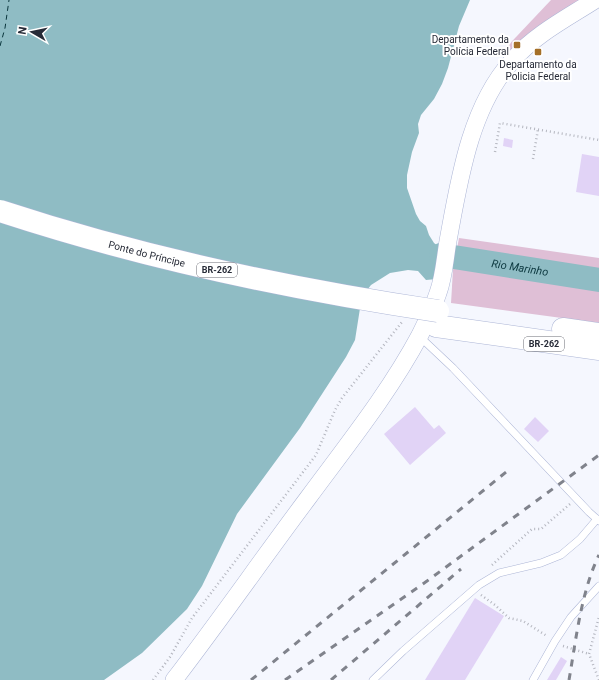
<svg xmlns="http://www.w3.org/2000/svg" width="599" height="680" font-family="Roboto,sans-serif">
  <style>
    .green { fill: #dfbfd6 }
    .water { fill: #8fbcc4 }
    .lines { fill: none; stroke-linecap: round; stroke-linejoin: round }
    .river { stroke: #8fbcc4; stroke-width: 24 }
    .ferry { stroke: #0a363d; stroke-width: 1; stroke-dasharray: 5 4; stroke-linecap: butt }
    .building { fill: #e1d3f6 }
    .service-casing { stroke: #adb6d6; stroke-width: 8 }
    .tertiary-casing { stroke: #adb6d6; stroke-width: 18 }
    .primary-casing { stroke: #adb6d6; stroke-width: 23 }
    .path { stroke: #b4b6bf; stroke-width: 2.5; stroke-dasharray: 1 3; stroke-linecap: butt }
    .service { stroke: #fff; stroke-width: 7 }
    .tertiary { stroke: #fff; stroke-width: 17 }
    .primary { stroke: #fff; stroke-width: 22 }
    .rail { stroke: #80838c; stroke-width: 3; stroke-dasharray: 7 7; stroke-linecap: butt }
    .primary-bridge-casing { stroke: #adb6d6; stroke-width: 23; stroke-linecap: butt }
    .primary-bridge { stroke: #fff; stroke-width: 22 }
    .poi-dot { fill: #a46f28; stroke: #fff; stroke-width: 1.5 }
    .labels { text-anchor: middle; stroke-width: 4; stroke-linejoin: round; paint-order: stroke }
    .shield { fill: #fff; stroke: #686b73; stroke-width: 1 }
    .shield-label { font-size: 9px; font-weight: bold; fill: #272b37 }
    .poi-label { font-size: 10px; fill: #272b37; stroke: #fff; text-anchor: end }
    .street-label { font-size: 10px; fill: #272b37; stroke: #fff }
    .water-label { font-size: 11px; font-style: italic; fill: #0a363d; stroke: #fff }
  </style>
  <rect width="100%" height="100%" fill="#f5f7fe"/>
  <g class="green">
    <path d="M551,0H579L511,51L501,53Z"/>
    <path d="M459,238L599,258V323L451,303L453,270Z"/>
  </g>
  <path class="water" d="M0,0H470L459,26L448,68L442,84L434,99L421,115L418,124L419,133L412,152L407,175V188L416,214L420,221L426,226L429,235L434,243L442,249L437,279L426,280L418,271L408,270L390,273L371,285L364,294L361,302L355,340L346,357L300,428L237,514L202,586L187,609L142,653L104,680H0Z"/>
  <g class="lines">
    <path class="river" id="s1" d="M441,255L599,280"/>
    <path class="ferry" d="M0,46L5,28L9,0"/>
  </g>
  <g class="building">
    <path d="M504,138L513,140L512,148L503,146Z"/>
    <path d="M582,154L599,157V196L576,192Z"/>
    <path d="M415,407L434,429L439,425L446,433L410,465L384,434Z"/>
    <path d="M535,417L549,431L538,442L524,429Z"/>
    <path d="M475,598L504,616L465,680H425Z"/>
    <path d="M561,657L567,661L556,680H547Z"/>
  </g>
  <g class="lines">
    <g class="service-casing">
      <g id="service">
        <path d="M419,336L453,368L589,512L599,521"/>
        <path d="M373,680L403,651L479,585L499,573L541,563L561,555L580,539L597,519"/>
        <path d="M533,680L555,641L571,617L599,586"/>
      </g>
    </g>
    <g class="tertiary-casing">
      <path id="tertiary" d="M174,680C220,620 263,558 308,498C347,445 389,393 420,335C427,321 433,308 438,293C444,277 445,258 448,241C459,181 470,107 512,61C534,35 567,18 595,0"/>
    </g>
    <g class="primary-casing">
      <g id="primary">
        <path d="M436,326L599,349"/>
        <path d="M563,329L599,334"/>
      </g>
    </g>
    <g class="path">
      <path d="M495,152L500,123L599,140"/>
      <path d="M533,159L538,129"/>
      <path d="M492,565L532,529H541L570,504"/>
      <path d="M481,595L495,605L509,618L523,621L547,636"/>
      <path d="M563,646L589,654"/>
      <path d="M153,680L170,657L192,618L316,455L335,410L342,398L402,322"/>
      <path d="M599,680L589,654L599,617"/>
    </g>
    <use href="#service" class="service"/>
    <use href="#tertiary" class="tertiary"/>
    <use href="#primary" class="primary"/>
    <g class="rail">
      <path d="M251,680L511,468"/>
      <path d="M285,680L427,581L599,455"/>
      <path d="M331,680L461,569"/>
      <path d="M569,680C576,640 581,592 599,555"/>
    </g>
    <g class="primary-bridge-casing">
      <g id="primary-bridge">
        <path id="s2" d="M0,211C143,258 290,289 438,311"/>
      </g>
    </g>
    <use href="#primary-bridge" class="primary-bridge"/>
  </g>
  <g class="poi-dot">
    <rect x="513" y="41" width="8" height="8" rx="2"/>
    <rect x="534" y="48" width="8" height="8" rx="2"/>
  </g>
  <g class="labels">
    <g class="shield">
      <rect x="197" y="263" width="40" height="14" rx="3"/>
      <rect x="524" y="337" width="40" height="14" rx="3"/>
    </g>
    <g class="shield-label">
      <text x="217" y="273">BR-262</text>
      <text x="544" y="347">BR-262</text>
    </g>
    <g class="poi-label">
      <text x="509" y="43">Departamento da<tspan x="509" dy="12">Polícia Federal</tspan></text>
      <text x="538" y="68" text-anchor="middle">Departamento da<tspan x="538" dy="12">Policia Federal</tspan></text>
    </g>
    <g class="street-label">
      <text dy="4" stroke="none"><textPath href="#s2" startOffset="153">Ponte do Príncipe</textPath></text>
    </g>
    <g class="water-label">
      <text dy="4" stroke="none"><textPath href="#s1" startOffset="80">Rio Marinho</textPath></text>
    </g>
  </g>
  <g transform="translate(32 32) rotate(279)" stroke="#ffffff" stroke-width="3" paint-order="stroke">
  <path d="M0-3L7 15L0 10L-7 15Z" fill="#272b37"/>
  <text y="-6" font-size="11" font-weight="bold" text-anchor="middle" fill="#272b37">N</text>
  </g>
</svg>
